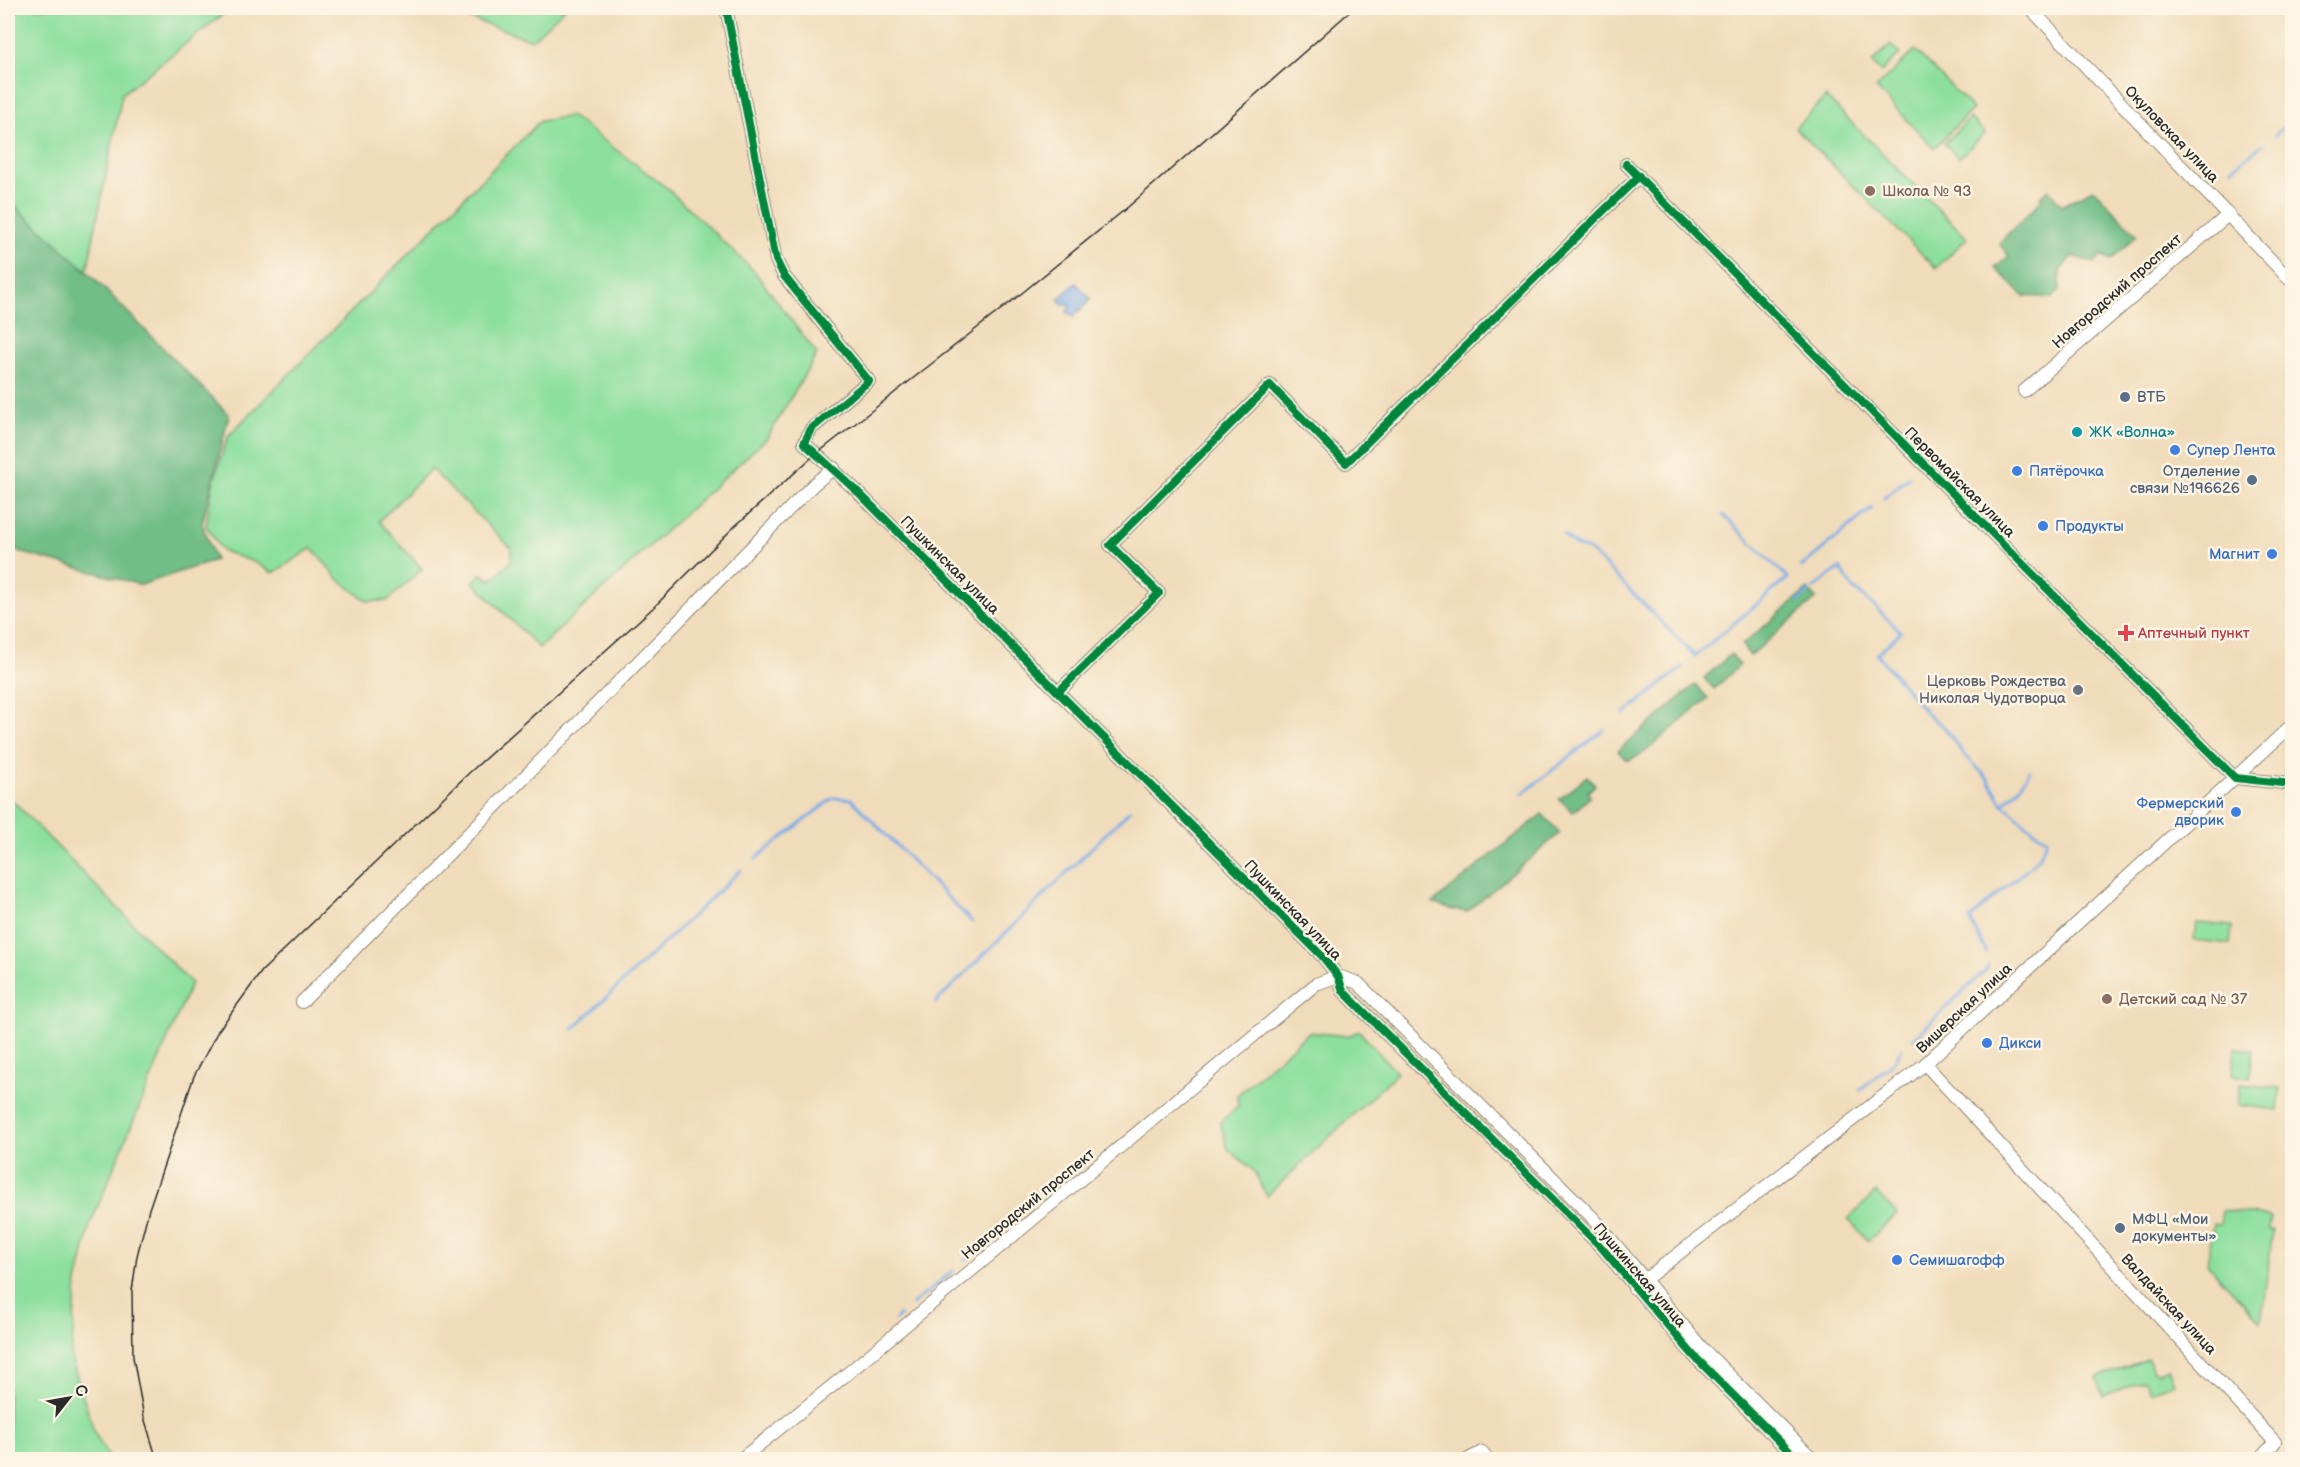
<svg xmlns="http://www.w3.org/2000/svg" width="2300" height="1467" font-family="'Balsamiq Sans',sans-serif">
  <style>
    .green { fill: #8cdf9f; stroke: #5c8565; stroke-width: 1.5 }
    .forest { fill: #71be86; stroke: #4e7458; stroke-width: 1.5 }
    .water { fill: #7bace6; stroke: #536c88; stroke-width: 1.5 }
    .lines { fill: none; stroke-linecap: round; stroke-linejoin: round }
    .stream { stroke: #7bace6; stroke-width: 3 }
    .minor-casing { stroke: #8e8472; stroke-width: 14 }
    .minor { stroke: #fff; stroke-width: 12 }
    .tram { stroke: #2b2b2b; stroke-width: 1.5 }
    .cycleway-casing { stroke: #fcf5e5; stroke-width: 11 }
    .cycleway { stroke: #00873e; stroke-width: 8 }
    .education-dot { fill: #8d6e63; stroke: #fcf5e5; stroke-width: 2 }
    .service-dot { fill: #5c6f8a; stroke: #fcf5e5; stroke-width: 2 }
    .culture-dot { fill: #0f9aa8; stroke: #fcf5e5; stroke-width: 2 }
    .shop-dot { fill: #3f7fe0; stroke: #fcf5e5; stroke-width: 2 }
    .health-dot { fill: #e0444e; stroke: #fcf5e5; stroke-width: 2 }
    .worship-dot { fill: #6b7280; stroke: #fcf5e5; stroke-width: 2 }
    .labels { text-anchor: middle; stroke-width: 5; stroke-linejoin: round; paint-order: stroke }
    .street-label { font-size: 15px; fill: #2b2b2b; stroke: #fcf5e5 }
    .education-label { font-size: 15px; fill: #785e54; stroke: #fcf5e5; text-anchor: start }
    .service-label { font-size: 15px; fill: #4e5e75; stroke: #fcf5e5; text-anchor: start }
    .culture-label { font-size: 15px; fill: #0d838f; stroke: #fcf5e5; text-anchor: start }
    .shop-label { font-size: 15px; fill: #366cbe; stroke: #fcf5e5; text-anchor: start }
    .health-label { font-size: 15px; fill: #be3a42; stroke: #fcf5e5; text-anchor: start }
    .worship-label { font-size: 15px; fill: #5b616d; stroke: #fcf5e5; text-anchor: end }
  </style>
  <rect width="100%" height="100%" fill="#fcf5e5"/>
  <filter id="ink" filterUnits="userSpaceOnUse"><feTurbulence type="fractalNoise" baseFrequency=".0167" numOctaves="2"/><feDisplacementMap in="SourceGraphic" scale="12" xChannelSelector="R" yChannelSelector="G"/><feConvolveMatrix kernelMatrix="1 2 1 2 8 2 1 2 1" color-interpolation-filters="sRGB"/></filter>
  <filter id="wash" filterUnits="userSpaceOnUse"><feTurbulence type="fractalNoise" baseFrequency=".008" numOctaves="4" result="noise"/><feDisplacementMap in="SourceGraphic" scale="24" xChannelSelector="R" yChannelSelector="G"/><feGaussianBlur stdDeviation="1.35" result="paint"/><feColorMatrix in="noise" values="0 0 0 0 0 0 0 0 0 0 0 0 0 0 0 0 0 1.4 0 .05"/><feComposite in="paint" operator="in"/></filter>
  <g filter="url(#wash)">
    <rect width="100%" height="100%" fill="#f0dcba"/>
    <g class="green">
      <path d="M8,8H231L122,94L87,271L8,200Z"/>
      <path d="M439,8H565L532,40Z"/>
      <path d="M1890,45L1900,54L1881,72L1872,63Z"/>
      <path d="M1915,50L1973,109L1934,148L1876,88Z"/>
      <path d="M1826,97L1967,238L1936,268L1795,128Z"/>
      <path d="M571,116L667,188L754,271L817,354L767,438L539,648L473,582L481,574L492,580L511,561V548L431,469L379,521L422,569L387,601H367L338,579L312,548L273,573L254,562L222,551L206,526L213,483L228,436L540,121Z"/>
      <path d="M1970,118L1985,133L1959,158L1944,144Z"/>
      <path d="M8,796L191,983L90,1225L77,1283L71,1358L95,1434L110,1459H8Z"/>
      <path d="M2196,923L2232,926L2230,944L2194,940Z"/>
      <path d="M1359,1031L1397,1073L1267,1196L1253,1170L1228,1149L1220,1122L1238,1106L1237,1095L1309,1032L1348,1036Z"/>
      <path d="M2235,1048L2253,1050L2250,1077L2232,1075Z"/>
      <path d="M2240,1084L2280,1088L2278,1110L2238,1105Z"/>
      <path d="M1876,1192L1897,1214L1868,1241L1848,1219Z"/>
      <path d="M2222,1210L2271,1217L2269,1230H2273L2261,1321L2207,1264L2213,1224L2220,1225Z"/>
      <path d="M2148,1359L2153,1371L2158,1372L2168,1368L2174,1383L2150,1392L2145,1380L2103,1396L2096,1378Z"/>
    </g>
    <g class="forest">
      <path d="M2048,189L2062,206L2093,189L2137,235L2111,260L2102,255L2094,263L2072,256L2060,271V289L2053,298L2024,296L1995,268L2009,256L1999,243L2042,200L2040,197Z"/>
      <path d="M8,200L87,271L229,415L202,524L215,560L141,585L8,549Z"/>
      <path d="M1808,589L1816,599L1750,656L1742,645Z"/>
      <path d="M1731,654L1740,665L1714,689L1704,678Z"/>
      <path d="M1695,685L1708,698L1645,752L1628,761L1618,751Z"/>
      <path d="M1587,776L1595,785L1588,792L1590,797L1573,812L1559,799Z"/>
      <path d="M1542,814L1560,833L1467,912L1449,909L1433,903Z"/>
    </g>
    <path class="water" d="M1076,283L1091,299L1073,317L1067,312L1070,306L1067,303L1063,305L1058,299Z"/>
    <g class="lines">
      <g class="stream">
        <path d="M2275,135L2292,120"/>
        <path d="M2232,169L2263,144"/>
        <path d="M1884,498L1909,477"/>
        <path d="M1563,535L1576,546L1591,551L1695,656L1788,578L1723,515"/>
        <path d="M1801,567L1872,508"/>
        <path d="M1814,588L1840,568L1854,589L1872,604L1901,632L1877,654L1927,714L1944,727L1963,753L1988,779L2003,804L2030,828L2047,839L2039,858L1970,919L1986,952"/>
        <path d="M1798,601L1810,591"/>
        <path d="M1624,714L1683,667"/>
        <path d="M1522,794L1604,730"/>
        <path d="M2003,804L2021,786L2030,770"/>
        <path d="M755,859L833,798L851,799L972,922"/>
        <path d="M936,1002L1130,810"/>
        <path d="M573,1029L741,870"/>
        <path d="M1913,1039L1987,969L1988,965"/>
        <path d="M1860,1090C1875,1075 1893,1068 1902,1048"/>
        <path d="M965,1261L981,1248"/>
        <path d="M912,1305L953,1271"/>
        <path d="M895,1320L900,1315"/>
      </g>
    </g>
  </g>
  <g filter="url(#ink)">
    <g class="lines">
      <g class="minor-casing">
        <g id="minor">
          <path d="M726,8L776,260L784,276L869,381L811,429L804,443L858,492L1322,956L1338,976L1343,991L1601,1247L1693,1355L1798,1460"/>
          <path d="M2030,8L2292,282"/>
          <path d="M1626,164L2235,778L2292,784"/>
          <path d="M2024,391L2229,214"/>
          <path d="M1058,692L1159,593L1110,545L1270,385L1346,463L1639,176"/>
          <path d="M1338,976L1358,983L1595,1220L1702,1348L1814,1460"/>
          <path d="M302,1002L814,484L834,468"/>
          <path d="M1925,1064L2275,1442L2259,1460"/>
          <path d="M1634,1288L1925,1064L2292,725"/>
          <path d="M740,1460L842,1378L1316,984L1338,976"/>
          <path d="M1467,1460L1482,1452L1489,1460"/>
        </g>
      </g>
      <use href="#minor" class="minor"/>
      <path class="tram" d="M157,1460L144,1417L133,1357L132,1291L137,1256L149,1209L194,1076L218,1031L262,971L469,773L654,607L734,527L810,459L1022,293L1128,207L1354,8"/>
      <g class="cycleway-casing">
        <g id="cycleway">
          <path d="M726,8L776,260L784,276L869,381L811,429L804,443L858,492L1322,956L1338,976L1343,991L1601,1247L1693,1355L1798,1460"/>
          <path d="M1626,164L2235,778L2292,784"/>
          <path d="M1058,692L1159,593L1110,545L1270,385L1346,463L1639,176"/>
        </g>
      </g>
      <use href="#cycleway" class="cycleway"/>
    </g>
  </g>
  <g class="education-dot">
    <circle cx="1870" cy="191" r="6"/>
    <circle cx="2107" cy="999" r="6"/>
  </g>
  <g class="service-dot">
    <circle cx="2125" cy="397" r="6"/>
    <circle cx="2252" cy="480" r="6"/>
    <circle cx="2120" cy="1228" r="6"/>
  </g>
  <circle class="culture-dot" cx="2077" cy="432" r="6"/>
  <g class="shop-dot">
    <circle cx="2175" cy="450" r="6"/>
    <circle cx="2017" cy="471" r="6"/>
    <circle cx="2043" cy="526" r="6"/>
    <circle cx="2272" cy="554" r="6"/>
    <circle cx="2236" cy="812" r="6"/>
    <circle cx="1987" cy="1043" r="6"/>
    <circle cx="1897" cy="1260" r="6"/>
  </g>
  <path class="health-dot" d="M2123 624h6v6h6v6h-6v6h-6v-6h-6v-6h6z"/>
  <circle class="worship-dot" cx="2078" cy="690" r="6"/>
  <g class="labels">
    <g class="street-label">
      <text transform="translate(2172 134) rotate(46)" y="5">Окуловская улица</text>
      <text transform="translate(2117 291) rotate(-41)" y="5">Новгородский проспект</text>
      <text transform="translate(1960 482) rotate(45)" y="5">Первомайская улица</text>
      <text transform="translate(950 565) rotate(45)" y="5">Пушкинская улица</text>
      <text transform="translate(1293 910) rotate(46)" y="5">Пушкинская улица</text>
      <text transform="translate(1964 1008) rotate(-43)" y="5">Вишерская улица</text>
      <text transform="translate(1028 1204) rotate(-39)" y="5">Новгородский проспект</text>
      <text transform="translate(1640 1275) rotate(49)" y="5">Пушкинская улица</text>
      <text transform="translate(2169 1304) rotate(47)" y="5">Валдайская улица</text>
    </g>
    <g class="education-label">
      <text x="1882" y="196">Школа № 93</text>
      <text x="2119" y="1004">Детский сад № 37</text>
    </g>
    <g class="service-label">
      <text x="2137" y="402">ВТБ</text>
      <text x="2240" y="476" text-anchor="end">Отделение<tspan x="2240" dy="17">связи №196626</tspan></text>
      <text x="2132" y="1224">МФЦ «Мои<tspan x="2132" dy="17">документы»</tspan></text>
    </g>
    <g class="culture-label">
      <text x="2089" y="437">ЖК «Волна»</text>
    </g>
    <g class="shop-label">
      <text x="2187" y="455">Супер Лента</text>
      <text x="2029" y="476">Пятёрочка</text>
      <text x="2055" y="531">Продукты</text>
      <text x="2260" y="559" text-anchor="end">Магнит</text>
      <text x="2224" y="808" text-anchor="end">Фермерский<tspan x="2224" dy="17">дворик</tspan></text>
      <text x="1999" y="1048">Дикси</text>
      <text x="1909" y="1265">Семишагофф</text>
    </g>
    <g class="health-label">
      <text x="2138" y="638">Аптечный пункт</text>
    </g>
    <g class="worship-label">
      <text x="2066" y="686">Церковь Рождества<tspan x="2066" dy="17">Николая Чудотворца</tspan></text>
    </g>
  </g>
  <rect width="2300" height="1467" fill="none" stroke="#fcf5e5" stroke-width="30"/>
  <g transform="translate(69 1398) rotate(59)" stroke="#fcf5e5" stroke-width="4.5" paint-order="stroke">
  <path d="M0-4.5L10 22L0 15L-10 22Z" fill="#2b2b2b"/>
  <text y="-9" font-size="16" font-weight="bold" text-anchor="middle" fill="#2b2b2b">С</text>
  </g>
</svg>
